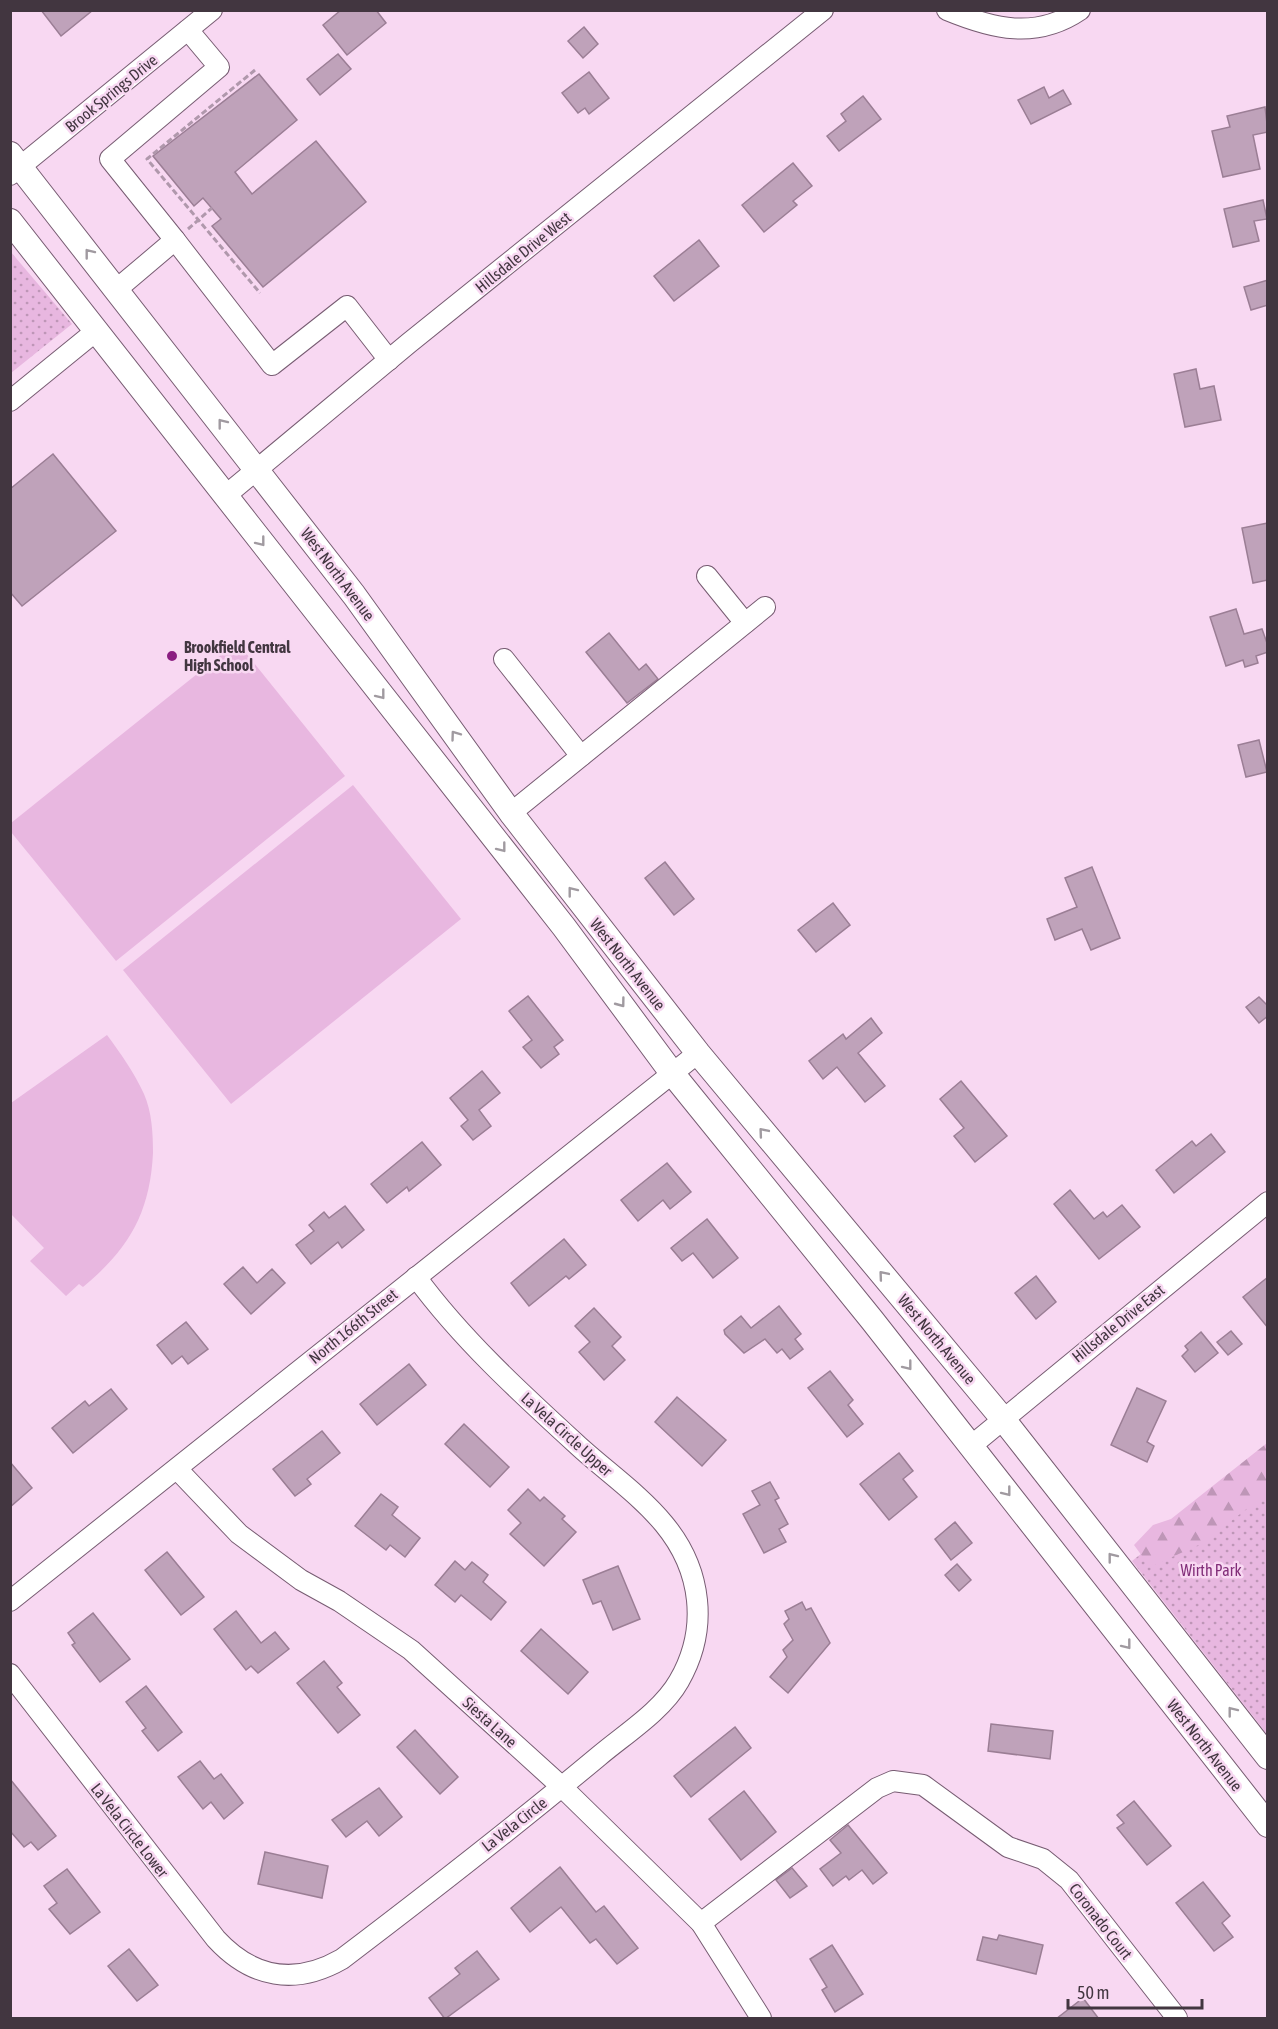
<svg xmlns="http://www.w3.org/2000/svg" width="1278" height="2029" font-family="'Asap Condensed',sans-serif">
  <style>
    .grass { fill: url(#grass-dots) }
    .forest { fill: url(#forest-firs) }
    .garden { fill: #e8b7e0 }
    .building { fill: #bfa2ba; stroke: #9b7e95; stroke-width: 1.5 }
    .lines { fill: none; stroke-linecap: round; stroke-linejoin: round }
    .minor-casing { stroke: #775c72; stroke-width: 22 }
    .major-casing { stroke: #775c72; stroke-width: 26 }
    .path { stroke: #b098ac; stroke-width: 3; stroke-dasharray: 6 3; stroke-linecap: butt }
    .minor { stroke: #fff; stroke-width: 20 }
    .major { stroke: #fff; stroke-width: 24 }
    .oneway { stroke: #a09aa0 }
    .poi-dot { fill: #8b1d81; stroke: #f8d8f2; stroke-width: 2 }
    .labels { text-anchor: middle; stroke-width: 5; stroke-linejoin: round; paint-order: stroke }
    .street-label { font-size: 16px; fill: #423640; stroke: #f8d8f2 }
    .poi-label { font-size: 16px; font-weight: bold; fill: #423640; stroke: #f8d8f2; text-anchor: start }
    .park-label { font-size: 16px; fill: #822e79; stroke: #f8d8f2 }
  </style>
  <defs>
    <pattern id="grass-dots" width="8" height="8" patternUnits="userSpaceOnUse" patternTransform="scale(1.5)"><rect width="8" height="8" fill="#e8b7e0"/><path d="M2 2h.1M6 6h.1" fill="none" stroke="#be96b7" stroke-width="1.8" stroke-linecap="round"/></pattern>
    <pattern id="forest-firs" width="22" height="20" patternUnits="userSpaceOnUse" patternTransform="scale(1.5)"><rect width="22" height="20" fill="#e8b7e0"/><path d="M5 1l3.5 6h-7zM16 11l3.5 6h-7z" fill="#be96b7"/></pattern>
  </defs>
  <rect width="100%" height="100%" fill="#f8d8f2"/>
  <g class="grass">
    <path d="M10,251L72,324L11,373H10Z"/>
    <path d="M1267,1454V1734L1132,1561Z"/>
  </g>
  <path class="forest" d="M1267,1443V1493L1203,1543L1150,1567L1134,1545L1153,1525L1171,1519Z"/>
  <g class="garden">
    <path d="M237,642L345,776L116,961L11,832V823Z"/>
    <path d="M353,785L461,919L231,1104L123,970Z"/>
    <path d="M107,1035C121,1054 134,1072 144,1094C152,1112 153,1134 153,1153C150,1213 129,1249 83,1287L79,1284L66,1296L30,1261L44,1248L11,1214V1103Z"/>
  </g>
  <g class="building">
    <path d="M41,10H93L61,36Z"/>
    <path d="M341,10H376L386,23L347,55L323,25Z"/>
    <path d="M584,27L598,44L583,58L568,41Z"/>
    <path d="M338,54L351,69L320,95L307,79Z"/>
    <path d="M589,72L609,98L589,114L585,108L578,113L562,93Z"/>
    <path d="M259,74L297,120L235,172L252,194L316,141L366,202L263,287L212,226L221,219L203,198L194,206L153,156Z"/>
    <path d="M1044,87L1049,98L1063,90L1071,104L1031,124L1018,100Z"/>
    <path d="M863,96L881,119L839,151L827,136L846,121L841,114Z"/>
    <path d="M1265,107L1268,132L1253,135L1260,169L1223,177L1212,131L1230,127L1227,116Z"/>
    <path d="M793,163L812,186L793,201L797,205L764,232L742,205Z"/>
    <path d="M1263,200L1267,219L1254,221L1259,241L1233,247L1224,209Z"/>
    <path d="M699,240L719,266L674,301L654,276Z"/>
    <path d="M1268,280V305L1251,310L1244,287Z"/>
    <path d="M1196,369L1200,389L1214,386L1221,420L1185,427L1174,374Z"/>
    <path d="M53,454L116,531L22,606L10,592V489Z"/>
    <path d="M1268,523V580L1253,583L1242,528Z"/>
    <path d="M1236,609L1244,634L1262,629L1268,646V652L1256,656L1258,663L1245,667L1243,660L1226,666L1210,617Z"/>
    <path d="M609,633L639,670L646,664L658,679L627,703L586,652Z"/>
    <path d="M1259,740L1267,772L1246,777L1238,745Z"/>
    <path d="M665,862L694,899L674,915L645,878Z"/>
    <path d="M1092,867L1120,938L1091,950L1082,929L1055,940L1047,919L1077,907L1065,878Z"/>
    <path d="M833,903L850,925L816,952L798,930Z"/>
    <path d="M528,996L563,1040L554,1047L559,1054L541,1068L523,1047L532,1040L509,1011Z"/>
    <path d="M1259,997L1268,1006V1016L1259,1023L1246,1007Z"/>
    <path d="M871,1018L882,1033L858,1053L885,1086L865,1102L837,1067L823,1079L809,1061L843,1034L846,1039Z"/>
    <path d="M482,1071L500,1093L479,1110L491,1126L473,1140L461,1126L468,1120L450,1098Z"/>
    <path d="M961,1081L1007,1136L975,1162L954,1136L964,1128L940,1099Z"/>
    <path d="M1211,1134L1225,1152L1174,1193L1156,1170L1192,1141L1196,1146Z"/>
    <path d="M422,1142L441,1165L409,1191L407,1187L387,1203L371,1184Z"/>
    <path d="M667,1163L691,1192L670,1209L663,1200L638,1221L621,1200Z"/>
    <path d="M1070,1190L1094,1219L1103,1212L1107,1217L1122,1205L1140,1227L1099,1259L1054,1204Z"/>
    <path d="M345,1206L364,1230L342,1248L338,1242L311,1264L296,1245L314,1231L309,1225L324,1212L329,1218Z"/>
    <path d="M707,1219L738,1258L713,1278L693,1253L682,1261L671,1248Z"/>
    <path d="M564,1239L586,1265L569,1279L566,1276L529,1306L511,1283Z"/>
    <path d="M243,1267L257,1283L272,1269L285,1283L251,1314L224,1284Z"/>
    <path d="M1036,1276L1056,1302L1036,1319L1015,1293Z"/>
    <path d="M1268,1277V1328L1243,1297Z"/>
    <path d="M779,1306L801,1334L795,1339L803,1349L790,1359L782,1349L777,1353L765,1339L744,1353L725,1334L724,1330L741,1316L751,1328Z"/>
    <path d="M594,1308L621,1337L612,1346L625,1360L604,1380L579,1352L590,1342L575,1326Z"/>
    <path d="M186,1322L208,1349L188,1364L182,1356L172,1364L157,1345Z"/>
    <path d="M1231,1331L1242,1344L1228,1355L1217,1342Z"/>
    <path d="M1201,1332L1218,1353L1195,1372L1182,1356L1188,1350L1185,1346Z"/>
    <path d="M409,1364L426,1385L377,1425L360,1404Z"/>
    <path d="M830,1371L853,1400L848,1405L863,1424L847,1437L808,1388Z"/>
    <path d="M1137,1388L1166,1401L1147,1442L1154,1446L1147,1462L1111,1445Z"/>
    <path d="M111,1389L127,1409L73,1453L52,1428L85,1401L89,1406Z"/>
    <path d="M677,1397L726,1440L702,1466L655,1422Z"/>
    <path d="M464,1424L509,1467L490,1487L445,1444Z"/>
    <path d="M322,1431L340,1453L307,1479L311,1484L295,1496L273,1469Z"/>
    <path d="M899,1453L913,1471L903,1479L917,1497L889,1520L860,1484Z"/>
    <path d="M10,1462L32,1488L10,1507Z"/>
    <path d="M770,1482L779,1498L775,1500L788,1524L779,1529L786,1542L764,1553L743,1514L760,1505L752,1491Z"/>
    <path d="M528,1489L540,1501L544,1497L565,1516L562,1519L576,1532L544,1566L510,1534L521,1523L508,1510Z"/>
    <path d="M381,1494L398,1507L392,1515L420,1538L405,1557L390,1545L386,1550L355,1526Z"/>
    <path d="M955,1522L972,1543L951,1560L935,1539Z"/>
    <path d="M167,1552L204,1597L181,1615L145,1570Z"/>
    <path d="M455,1561L465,1570L472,1562L488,1575L483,1582L506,1602L491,1620L461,1595L455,1602L435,1585Z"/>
    <path d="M957,1564L971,1580L959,1591L945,1575Z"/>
    <path d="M618,1566L640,1619L613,1630L601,1601L593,1604L583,1580Z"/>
    <path d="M802,1602L806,1610L811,1608L830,1643L788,1693L770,1677L787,1657L783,1650L793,1640L784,1624L789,1619L785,1611Z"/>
    <path d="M236,1611L261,1643L275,1632L289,1649L258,1673L251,1666L246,1670L214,1629Z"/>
    <path d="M93,1613L130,1659L100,1682L72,1645L75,1643L68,1633Z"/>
    <path d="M541,1629L588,1672L568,1694L521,1651Z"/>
    <path d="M324,1661L342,1683L337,1687L360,1715L338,1733L297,1683Z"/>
    <path d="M146,1686L182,1732L158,1751L142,1731L146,1728L126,1702Z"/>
    <path d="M991,1724L1053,1731L1050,1759L988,1751Z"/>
    <path d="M735,1727L751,1748L691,1797L674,1776Z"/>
    <path d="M415,1730L458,1777L440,1794L397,1747Z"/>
    <path d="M200,1761L214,1779L221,1774L243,1803L224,1819L211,1802L203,1809L178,1777Z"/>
    <path d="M10,1779L56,1836L38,1850L31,1842L24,1847L10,1831Z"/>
    <path d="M379,1788L402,1817L379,1836L367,1821L346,1837L332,1820Z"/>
    <path d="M744,1791L776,1832L741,1860L709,1819Z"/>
    <path d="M1134,1801L1171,1846L1147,1865L1117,1828L1124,1823L1117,1815Z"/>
    <path d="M848,1825L887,1873L873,1884L862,1870L849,1880L846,1876L833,1886L820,1869L841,1853L830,1840Z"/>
    <path d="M265,1852L328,1866L322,1898L258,1884Z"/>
    <path d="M560,1867L596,1912L604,1906L638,1948L617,1964L596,1939L590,1943L561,1907L530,1932L511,1908Z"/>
    <path d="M792,1868L807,1886L790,1898L776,1880Z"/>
    <path d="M67,1869L100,1912L70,1934L49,1909L57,1903L44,1886Z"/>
    <path d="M1203,1882L1230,1916L1222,1923L1233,1937L1214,1951L1176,1903Z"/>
    <path d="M999,1935L1043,1945L1036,1974L977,1960L983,1937L997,1940Z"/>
    <path d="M832,1945L863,1994L835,2012L822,1990L827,1987L810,1959Z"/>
    <path d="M129,1949L158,1985L137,2001L108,1966Z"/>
    <path d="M477,1951L499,1979L445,2019L429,1998L460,1974L455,1968Z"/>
    <path d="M1083,1998L1099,2019H1056Z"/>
  </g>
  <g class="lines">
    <g class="minor-casing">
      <g id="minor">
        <path d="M947,10C993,29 1036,40 1080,10"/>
        <path d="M10,175L212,10"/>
        <path d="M175,240L272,365L347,306L389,360"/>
        <path d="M117,289L175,240L110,159L219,67L188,30"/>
        <path d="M10,401L96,331"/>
        <path d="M225,496L409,343L823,10"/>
        <path d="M707,576L745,623"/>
        <path d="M504,659L581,756"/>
        <path d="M511,813L765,607"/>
        <path d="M971,1446L1268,1202"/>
        <path d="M177,1469L239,1534L301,1580L339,1601L411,1650L562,1787L701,1923L761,2018"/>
        <path d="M10,1601L698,1053"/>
        <path d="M10,1674L216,1939C252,1978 295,1986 342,1959C429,1893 515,1826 599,1756C625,1734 662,1711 679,1681C709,1629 702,1570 664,1524C641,1496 610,1474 583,1450C524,1396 463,1341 416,1277"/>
        <path d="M701,1923L877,1788L893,1781L923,1785L1008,1847L1043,1859L1069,1880L1177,2018"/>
      </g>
    </g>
    <g class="major-casing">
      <g id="major">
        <path d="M10,154L354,595L511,813L698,1053L1003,1419L1268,1757"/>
        <path d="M10,221L564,927L672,1073L872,1320L1268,1825"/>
      </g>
    </g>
    <g class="path">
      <path d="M255,70L147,159L260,293"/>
      <path d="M188,229L212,208"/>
    </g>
    <use href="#minor" class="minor"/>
    <use href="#major" class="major"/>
  </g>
  <defs><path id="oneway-chevron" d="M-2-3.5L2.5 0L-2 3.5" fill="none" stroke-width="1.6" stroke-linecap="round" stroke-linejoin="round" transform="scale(1.5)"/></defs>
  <g class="oneway">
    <use href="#oneway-chevron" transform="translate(89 253) rotate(-128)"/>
    <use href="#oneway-chevron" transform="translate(222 423) rotate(-128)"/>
    <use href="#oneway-chevron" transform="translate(261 542) rotate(52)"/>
    <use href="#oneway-chevron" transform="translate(381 695) rotate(52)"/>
    <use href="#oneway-chevron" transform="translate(455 735) rotate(-126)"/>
    <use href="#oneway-chevron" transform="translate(502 848) rotate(52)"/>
    <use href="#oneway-chevron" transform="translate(572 891) rotate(-128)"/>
    <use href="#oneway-chevron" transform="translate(621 1003) rotate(53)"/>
    <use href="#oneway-chevron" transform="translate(763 1132) rotate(-130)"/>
    <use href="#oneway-chevron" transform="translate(883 1275) rotate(-130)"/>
    <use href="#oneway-chevron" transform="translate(908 1366) rotate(52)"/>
    <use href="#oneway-chevron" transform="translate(1007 1492) rotate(52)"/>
    <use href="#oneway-chevron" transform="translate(1112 1557) rotate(-128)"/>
    <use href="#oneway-chevron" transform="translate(1127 1645) rotate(52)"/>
    <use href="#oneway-chevron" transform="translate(1232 1711) rotate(-128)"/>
  </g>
  <circle class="poi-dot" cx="172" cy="656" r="6"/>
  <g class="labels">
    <g class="street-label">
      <text transform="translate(111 93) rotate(-39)" y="6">Brook Springs Drive</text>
      <text transform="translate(523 252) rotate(-39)" y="6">Hillsdale Drive West</text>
      <text transform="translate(338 574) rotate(53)" y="6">West North Avenue</text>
      <text transform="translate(628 964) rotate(52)" y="6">West North Avenue</text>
      <text transform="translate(1118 1323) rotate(-39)" y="6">Hillsdale Drive East</text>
      <text transform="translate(353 1326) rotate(-39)" y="6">North 166th Street</text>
      <text transform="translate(937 1339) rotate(50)" y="6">West North Avenue</text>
      <text transform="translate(567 1434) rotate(42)" y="6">La Vela Circle Upper</text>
      <text transform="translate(490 1722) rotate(42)" y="6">Siesta Lane</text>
      <text transform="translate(1205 1745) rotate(52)" y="6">West North Avenue</text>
      <text transform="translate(514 1824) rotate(-38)" y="6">La Vela Circle</text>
      <text transform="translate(130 1830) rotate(52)" y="6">La Vela Circle Lower</text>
      <text transform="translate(1101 1921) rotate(52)" y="6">Coronado Court</text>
    </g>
    <g class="poi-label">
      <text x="184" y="653">Brookfield Central<tspan x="184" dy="18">High School</tspan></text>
    </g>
    <g class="park-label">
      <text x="1211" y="1576">Wirth Park</text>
    </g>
  </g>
  <rect width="1278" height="2029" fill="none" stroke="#423640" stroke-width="24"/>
  <path d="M1068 1999v9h134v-9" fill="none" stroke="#423640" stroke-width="3"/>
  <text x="1077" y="1999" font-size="18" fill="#423640" stroke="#f8d8f2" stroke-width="4.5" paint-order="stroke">50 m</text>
</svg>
